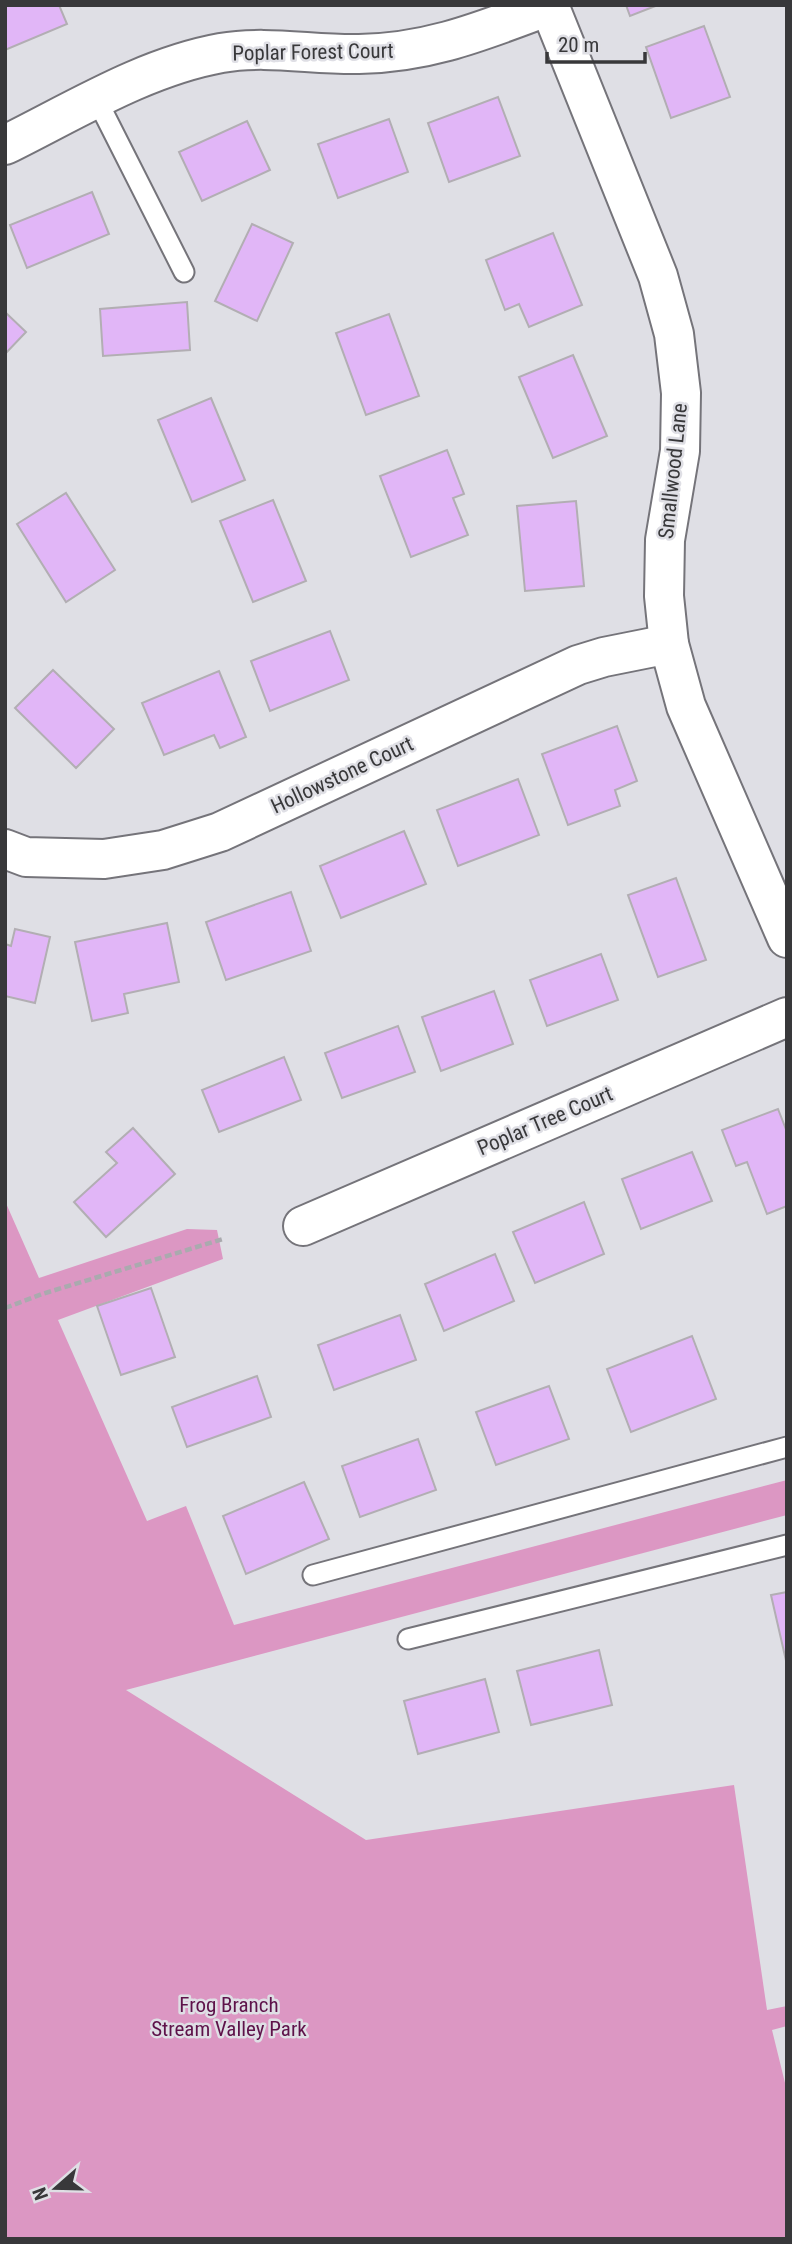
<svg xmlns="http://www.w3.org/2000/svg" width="792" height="2244" font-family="'Roboto Condensed',sans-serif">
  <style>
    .green { fill: #dc97c3 }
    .building { fill: #e1b6f7; stroke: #b2aeb3; stroke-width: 2 }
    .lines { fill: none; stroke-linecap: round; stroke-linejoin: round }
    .service-casing { stroke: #75747a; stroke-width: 23 }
    .minor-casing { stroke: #75747a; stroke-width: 42 }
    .path { stroke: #aaaaae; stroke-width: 4.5; stroke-dasharray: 7 3.5; stroke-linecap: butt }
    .service { stroke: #fff; stroke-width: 19 }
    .minor { stroke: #fff; stroke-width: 38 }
    .labels { text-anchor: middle; stroke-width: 5; stroke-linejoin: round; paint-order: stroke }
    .street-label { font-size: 21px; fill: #38383a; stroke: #dfdfe5 }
    .park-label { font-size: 21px; fill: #5e124a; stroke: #dfdfe5 }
  </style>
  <rect width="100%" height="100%" fill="#dfdfe5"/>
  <path class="green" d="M5,1201L39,1278L187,1229L217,1230L223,1259L58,1320L147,1521L186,1506L234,1625L787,1480V1515L126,1690L366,1840L734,1785L767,2010L787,2006V2026L772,2030L787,2091V2239H5Z"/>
  <g class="building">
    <path d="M5,5H59L67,24L5,50Z"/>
    <path d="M626,5H658L630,16Z"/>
    <path d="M704,26L730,97L671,118L646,47Z"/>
    <path d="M498,97L520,156L449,182L428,123Z"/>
    <path d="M389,119L408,172L338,198L318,144Z"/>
    <path d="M247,121L270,170L202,201L179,152Z"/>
    <path d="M92,192L109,234L27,268L10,225Z"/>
    <path d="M252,224L293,243L257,321L215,301Z"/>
    <path d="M553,233L582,305L529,327L519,304L505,310L486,260Z"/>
    <path d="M187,302L190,350L103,356L100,309Z"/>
    <path d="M5,312L26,332L5,354Z"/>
    <path d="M389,314L419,396L366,415L336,333Z"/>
    <path d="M573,355L607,436L553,458L519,377Z"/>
    <path d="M211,398L245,480L192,502L158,420Z"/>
    <path d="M447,450L464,494L453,498L468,535L411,557L380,476Z"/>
    <path d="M66,493L115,570L66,602L17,524Z"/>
    <path d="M273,500L306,581L253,602L220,521Z"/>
    <path d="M576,501L584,586L525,591L517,506Z"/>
    <path d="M330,631L349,680L270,711L251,661Z"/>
    <path d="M53,670L114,729L76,768L15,708Z"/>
    <path d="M219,671L246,737L220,748L214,735L164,755L142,703Z"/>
    <path d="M617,726L637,781L615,790L620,806L568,825L542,754Z"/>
    <path d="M518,779L539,835L458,866L437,810Z"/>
    <path d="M404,831L426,884L341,918L320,866Z"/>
    <path d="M676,878L706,960L658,977L628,895Z"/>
    <path d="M291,892L311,951L226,980L206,922Z"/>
    <path d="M167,923L179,982L124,994L128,1013L92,1021L75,942Z"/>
    <path d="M15,929L50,937L35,1003L5,996V944L11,946Z"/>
    <path d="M601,954L618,1000L547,1026L530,980Z"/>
    <path d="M494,991L513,1044L441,1071L422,1017Z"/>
    <path d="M398,1026L415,1072L342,1098L325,1053Z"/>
    <path d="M284,1057L301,1100L219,1132L202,1090Z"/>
    <path d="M778,1109L787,1132V1206L767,1214L747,1162L736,1166L722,1130Z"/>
    <path d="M133,1128L175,1174L106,1237L74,1202L117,1163L106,1152Z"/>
    <path d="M692,1152L712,1201L641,1229L622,1179Z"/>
    <path d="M584,1202L604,1254L535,1283L513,1232Z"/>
    <path d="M495,1254L514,1301L444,1331L425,1284Z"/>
    <path d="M151,1288L175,1357L121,1375L97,1306Z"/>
    <path d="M400,1315L416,1360L334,1390L318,1345Z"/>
    <path d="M692,1336L716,1399L631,1432L607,1369Z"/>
    <path d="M257,1376L271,1417L187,1447L172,1407Z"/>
    <path d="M549,1386L569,1439L496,1465L476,1412Z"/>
    <path d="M418,1439L436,1490L360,1517L342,1466Z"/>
    <path d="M304,1482L329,1539L246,1574L223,1516Z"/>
    <path d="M787,1592V1665L771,1595Z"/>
    <path d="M599,1650L612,1705L531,1725L517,1671Z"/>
    <path d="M485,1679L499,1732L418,1754L404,1701Z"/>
  </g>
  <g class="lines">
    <g class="service-casing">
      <g id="service">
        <path d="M97,100L184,272"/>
        <path d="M313,1575L787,1447"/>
        <path d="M408,1639L787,1545"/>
      </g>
    </g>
    <g class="minor-casing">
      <g id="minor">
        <path d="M549,5L658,276L674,334L681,393L680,451L665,540L664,596L669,644L686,706L787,938"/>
        <path d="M5,145C74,111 144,67 221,53C267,45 312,55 359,54C430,53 484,30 549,6"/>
        <path d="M5,849L26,857L104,859L163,850L220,832L578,665L604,657L669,644"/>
        <path d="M303,1226L787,1017"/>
      </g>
    </g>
    <path class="path" d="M5,1308L42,1294L223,1239"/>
    <use href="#service" class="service"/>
    <use href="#minor" class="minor"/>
  </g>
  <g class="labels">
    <g class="street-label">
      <text transform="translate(313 52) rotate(-1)" y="7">Poplar Forest Court</text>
      <text transform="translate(673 471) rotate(-84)" y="7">Smallwood Lane</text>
      <text transform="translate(342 775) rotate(-25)" y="7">Hollowstone Court</text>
      <text transform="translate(545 1121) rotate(-23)" y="7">Poplar Tree Court</text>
    </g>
    <g class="park-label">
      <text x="229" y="2012">Frog Branch<tspan x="229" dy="24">Stream Valley Park</tspan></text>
    </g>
  </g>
  <rect width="792" height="2244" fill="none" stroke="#38383a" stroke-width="14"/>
  <g transform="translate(56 2188) rotate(250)" stroke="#dfdfe5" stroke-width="5" paint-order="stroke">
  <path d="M0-5L12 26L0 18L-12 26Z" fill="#38383a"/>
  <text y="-10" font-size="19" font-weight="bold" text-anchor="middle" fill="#38383a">N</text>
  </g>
  <path d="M547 52v10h98v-10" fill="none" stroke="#38383a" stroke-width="3.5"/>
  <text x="558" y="52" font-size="21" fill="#38383a" stroke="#dfdfe5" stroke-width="5" paint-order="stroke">20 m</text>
</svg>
